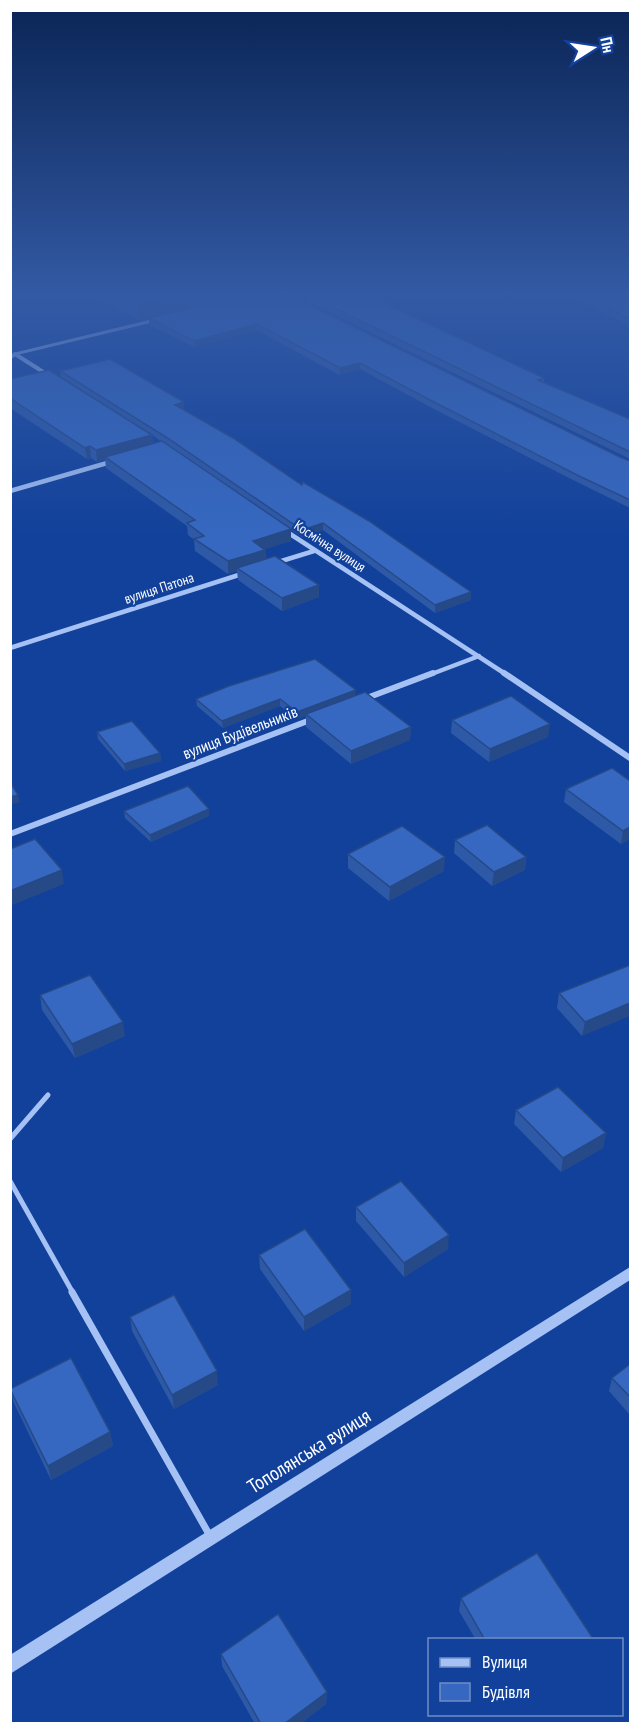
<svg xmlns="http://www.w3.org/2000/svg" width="641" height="1734" font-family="'PT Sans Narrow',sans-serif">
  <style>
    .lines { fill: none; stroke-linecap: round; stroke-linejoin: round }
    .service-far1 { stroke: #a6c2f4; stroke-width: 5 }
    .service { stroke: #a6c2f4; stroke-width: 7 }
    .minor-far2 { stroke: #a6c2f4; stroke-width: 4 }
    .minor-far1 { stroke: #a6c2f4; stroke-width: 4.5 }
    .minor { stroke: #a6c2f4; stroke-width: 6 }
    .tertiary { fill: #a6c2f4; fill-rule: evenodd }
    .wall { fill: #2e59a6; fill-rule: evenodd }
    .shaded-wall { fill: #264987 }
    .building { fill: #3668c1; stroke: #264987; stroke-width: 1.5 }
    .labels { text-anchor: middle; stroke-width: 4.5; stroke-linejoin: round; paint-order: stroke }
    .far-street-label { font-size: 14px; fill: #fff; stroke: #12419b }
    .street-label { font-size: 16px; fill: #fff; stroke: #12419b }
    .near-street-label { font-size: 20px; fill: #fff; stroke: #12419b }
  </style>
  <rect width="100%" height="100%" fill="#12419b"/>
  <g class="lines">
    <g class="service-far1">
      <path d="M10,1139L48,1095"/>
      <path d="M10,1181L73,1293"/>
    </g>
    <path class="service" d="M72,1292L210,1536"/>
    <g class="minor-far2">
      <path d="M281,293L300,302"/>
      <path d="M15,354L48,375"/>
    </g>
    <g class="minor-far1">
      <path d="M10,491L114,461"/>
      <path d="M284,530L507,675"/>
      <path d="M275,563L314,551"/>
      <path d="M10,648L245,573"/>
      <path d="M429,675L479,656"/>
    </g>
    <g class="minor">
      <path d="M504,673L630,758"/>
      <path d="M364,699L433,673"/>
      <path d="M10,834L313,719"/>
    </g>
    <g class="tertiary">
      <path d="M161,317L164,319L163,320L17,355L10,360V355L13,353Z"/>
      <path d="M630,1267V1280L10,1674V1655Z"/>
    </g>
  </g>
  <g class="wall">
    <path d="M86,293H249L139,320Z"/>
    <path d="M253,293L630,461V508L577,482L434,409L360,369L339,375L257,330L195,347L149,325V318Z"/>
    <path d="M563,293H630V326Z"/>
    <path d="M308,295L544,378V382L630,419V459L308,302Z"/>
    <path d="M60,371L184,409V410L471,592V600L435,613L323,530L302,537L291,530V541L265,549L266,559L319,585V597L282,611L238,580L237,571L228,574L195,551L194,540L188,535L187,526L106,468L105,459L97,462L91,458L87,459L10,408V379L61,378ZM152,435L161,441L153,443Z"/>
    <path d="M355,695L411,727L410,740L351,764L306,727V716L297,719L280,706L223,728L197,706L196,699Z"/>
    <path d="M452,720L548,737L489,762L451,733Z"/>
    <path d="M97,732L160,753L161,761L125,771L98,739Z"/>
    <path d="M630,781V839L621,844L564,802L566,789Z"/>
    <path d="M124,811L209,816L151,842L125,818Z"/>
    <path d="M455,840L526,857L525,870L492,886L454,853Z"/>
    <path d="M348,854L444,871L389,901L348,868Z"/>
    <path d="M630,965L582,1036L557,1008L559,993Z"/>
    <path d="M40,995L125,1036L75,1058L42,1010Z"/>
    <path d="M516,1110L606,1133L603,1148L561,1172L514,1124Z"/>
    <path d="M356,1207L448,1249L404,1277L356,1221Z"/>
    <path d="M259,1255L351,1304L304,1331L260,1269Z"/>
    <path d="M130,1317L218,1385L174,1409L132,1331Z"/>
    <path d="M630,1364V1415L609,1391L612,1378Z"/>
    <path d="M10,1389L110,1432L113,1446L51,1480L14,1403Z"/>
    <path d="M461,1598L592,1637L591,1640H476L459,1611Z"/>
    <path d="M221,1654L327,1692L326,1704L300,1724H255L222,1666Z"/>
  </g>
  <g class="shaded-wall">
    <path d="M185,293H249L139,320L138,304Z"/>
    <path d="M11,297L12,310H10Z"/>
    <path d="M257,324V330L195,347L194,341Z"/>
    <path d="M360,363V369L339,375L340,368Z"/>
    <path d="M184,402V409L176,412L175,405Z"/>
    <path d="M152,435L153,446L105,457V459L97,462L96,450Z"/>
    <path d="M90,446L91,458L87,459L85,448Z"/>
    <path d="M323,523V530L302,537V530Z"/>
    <path d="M291,529V541L253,553V541Z"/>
    <path d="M265,550L266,562L237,568V571L228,574V561Z"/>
    <path d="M319,585V597L282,611V598Z"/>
    <path d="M471,592V600L435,613V605Z"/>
    <path d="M356,690L355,697L306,714V716L297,719V712Z"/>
    <path d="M280,699V706L223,728L222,721Z"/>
    <path d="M550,724L548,737L489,762L490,749Z"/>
    <path d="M411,727L410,740L351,764V751Z"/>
    <path d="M160,753L161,761L125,771L124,764Z"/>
    <path d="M18,795L20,802L10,805V797Z"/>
    <path d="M209,809V816L151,842L150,835Z"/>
    <path d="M630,827V839L621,844L623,831Z"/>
    <path d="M445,857L444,871L389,901L390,887Z"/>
    <path d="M526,857L525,870L492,886L494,872Z"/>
    <path d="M62,870L64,884L10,906V891Z"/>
    <path d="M630,1003V1016L582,1036L585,1022Z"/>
    <path d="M123,1022L125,1036L75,1058L72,1044Z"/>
    <path d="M606,1133L603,1148L561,1172L563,1158Z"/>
    <path d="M449,1235L448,1249L404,1277V1263Z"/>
    <path d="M351,1290V1304L304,1331V1317Z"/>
    <path d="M217,1371L218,1385L174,1409L172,1395Z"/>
    <path d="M110,1432L113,1446L51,1480L48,1466Z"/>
    <path d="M327,1692L326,1704L300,1724H284Z"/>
  </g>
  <g class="building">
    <path d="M115,293H185L138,304Z"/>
    <path d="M253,293H271L287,300L295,298L620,457L630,461V500L577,475L434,402L360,363L340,368L257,324L194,341L149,318Z"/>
    <path d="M318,293H363L544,378L538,380L630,419V452L308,295Z"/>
    <path d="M576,293H630V319Z"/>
    <path d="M110,359L184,402L175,405L233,438L302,485L303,482L369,521L471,592L435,605L323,523L302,530L166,437L60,371Z"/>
    <path d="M49,370L152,435L96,450L90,446L85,448L10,398V379Z"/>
    <path d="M162,441L291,529L253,541L265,550L228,561L194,539L204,536L187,523L195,520L105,457Z"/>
    <path d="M275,556L319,585L282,598L237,568Z"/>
    <path d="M315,659L356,690L297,712L280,699L222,721L196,699L229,686Z"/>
    <path d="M365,692L411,727L351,751L306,714Z"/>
    <path d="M511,696L550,724L490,749L452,720Z"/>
    <path d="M132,721L160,753L124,764L97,732Z"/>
    <path d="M612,768L630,781V827L623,831L566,789Z"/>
    <path d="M10,782L18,795L10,797Z"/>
    <path d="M188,786L209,809L150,835L124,811Z"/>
    <path d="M487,825L526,857L494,872L455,840Z"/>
    <path d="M402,826L445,857L390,887L348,854Z"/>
    <path d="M35,839L62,870L10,891V849Z"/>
    <path d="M630,965V1003L585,1022L559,993Z"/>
    <path d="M90,975L123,1022L72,1044L40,995Z"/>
    <path d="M558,1087L606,1133L563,1158L516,1110Z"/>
    <path d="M401,1181L449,1235L404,1263L356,1207Z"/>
    <path d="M305,1229L351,1290L304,1317L259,1255Z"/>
    <path d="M174,1295L217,1371L172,1395L130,1317Z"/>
    <path d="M71,1358L110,1432L48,1466L10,1389Z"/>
    <path d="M630,1364V1397L612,1378Z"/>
    <path d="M537,1553L592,1637L587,1640H485L461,1598Z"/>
    <path d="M278,1614L327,1692L284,1724H261L221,1654Z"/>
  </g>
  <linearGradient id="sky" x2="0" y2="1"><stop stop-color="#0a2455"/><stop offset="0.55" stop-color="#335aa4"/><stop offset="1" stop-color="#335aa4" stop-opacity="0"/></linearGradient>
  <rect width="641" height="536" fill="url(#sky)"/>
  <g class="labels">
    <g class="far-street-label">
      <text transform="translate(330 546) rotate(33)" y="5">Космічна вулиця</text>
      <text transform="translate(159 588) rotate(-18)" y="5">вулиця Патона</text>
    </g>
    <g class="street-label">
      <text transform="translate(240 732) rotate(-21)" y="6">вулиця Будівельників</text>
    </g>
    <g class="near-street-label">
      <text transform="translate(309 1451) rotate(-32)" y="7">Тополянська вулиця</text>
    </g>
  </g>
  <rect width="641" height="1734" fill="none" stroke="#ffffff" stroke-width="24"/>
  <rect x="428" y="1638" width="195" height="78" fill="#12419b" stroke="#718dc3" stroke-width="1.5"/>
  <rect x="440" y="1658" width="30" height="9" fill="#a6c2f4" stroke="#718dc3" stroke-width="1.5"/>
  <text x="482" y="1668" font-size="18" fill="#ffffff">Вулиця</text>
  <rect x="440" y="1683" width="30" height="18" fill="#3668c1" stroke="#718dc3" stroke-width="1.5"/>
  <text x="482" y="1698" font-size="18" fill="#ffffff">Будівля</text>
  <g transform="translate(593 48) rotate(78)" stroke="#12419b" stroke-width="4.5" paint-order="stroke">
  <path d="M0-4.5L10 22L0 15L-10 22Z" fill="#ffffff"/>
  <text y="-9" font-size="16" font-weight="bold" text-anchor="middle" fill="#ffffff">Пн</text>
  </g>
</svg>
